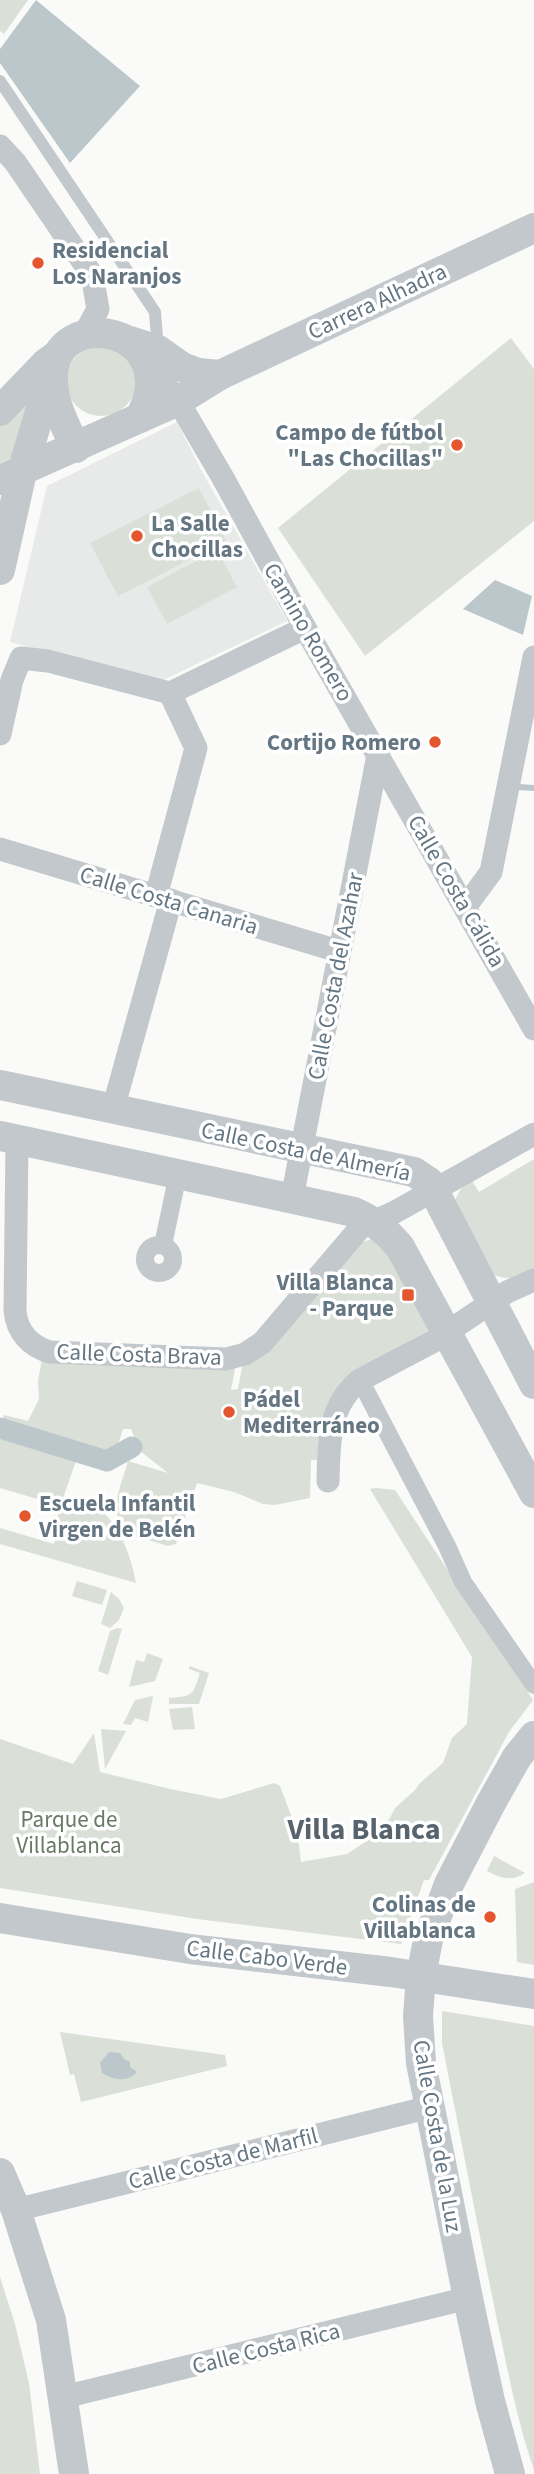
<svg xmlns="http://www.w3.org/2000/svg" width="534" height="2474" font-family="'Source Sans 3',sans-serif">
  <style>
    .built { fill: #e8e9e9 }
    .green { fill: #dadfd7 }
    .water { fill: #bbc7cb }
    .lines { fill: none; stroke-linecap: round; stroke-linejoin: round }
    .stream { stroke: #bbc7cb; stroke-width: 6 }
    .canal { stroke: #bbc7cb; stroke-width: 21 }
    .service { stroke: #c3c8cc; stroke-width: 12 }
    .pedestrian { stroke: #c3c8cc; stroke-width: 18 }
    .minor { stroke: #c3c8cc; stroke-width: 23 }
    .tertiary { stroke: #c3c8cc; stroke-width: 30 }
    .poi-dot { fill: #e4572e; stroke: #fff; stroke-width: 2.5 }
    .labels { text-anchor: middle; stroke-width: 7; stroke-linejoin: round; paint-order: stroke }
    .poi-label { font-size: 23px; font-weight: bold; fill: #657683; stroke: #fff; text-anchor: start }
    .street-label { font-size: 23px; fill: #657683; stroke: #fff }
    .park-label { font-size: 23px; fill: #687a64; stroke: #fff }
    .district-label { font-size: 30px; font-weight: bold; fill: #57646e; stroke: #fff }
  </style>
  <rect width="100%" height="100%" fill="#fafaf8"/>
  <path class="built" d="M177,422L200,468L287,621L159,682L10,642L47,486Z"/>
  <g class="green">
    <path d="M0,0H28L4,34L0,31Z"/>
    <path d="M511,338L534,369V521L365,656L278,528Z"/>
    <circle cx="101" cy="381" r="35"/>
    <path d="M36,386L20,454L0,463V425Z"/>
    <path d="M199,488L226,541L118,596L90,543Z"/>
    <path d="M217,550L237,587L167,624L147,587Z"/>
    <path d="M534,1159V1272C517,1278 508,1281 491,1274L454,1203C458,1193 462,1184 472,1181L479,1192Z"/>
    <path d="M372,1239L382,1243L429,1330L356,1371L323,1460H311L310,1498L275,1505L263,1504L234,1492L197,1483L176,1544L168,1546L125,1533C108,1509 121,1487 128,1461L168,1473L140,1451L131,1429H123L116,1451L107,1455L1,1423L4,1415L28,1421L39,1399L38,1381L42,1359L236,1364L231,1390L238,1389L243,1362L362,1242Z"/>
    <path d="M0,1435L77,1458L62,1501L105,1514C122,1531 132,1560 136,1583L0,1544V1528L54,1544L57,1531L53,1530L61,1506L0,1488Z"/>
    <path d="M376,1488L395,1490L533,1700L509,1732L429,1880H424L401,1944L197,1919L0,1888V1739L73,1764L94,1733L100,1772L170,1789L221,1799L274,1783L280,1786L297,1831L301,1862L347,1854L368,1840L390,1818L395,1808L415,1790L420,1783L443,1763L452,1738L467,1724L472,1657L370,1489Z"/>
    <path d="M77,1581L107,1590L102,1605L72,1596Z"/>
    <path d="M111,1592L119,1599L124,1608L119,1620L110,1628L101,1624Z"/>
    <path d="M117,1628L122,1629L108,1675L98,1671L110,1631Z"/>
    <path d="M147,1653L163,1659L155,1681L129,1687L136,1660L144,1662Z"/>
    <path d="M189,1666L209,1673L199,1704H169V1698C193,1696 193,1696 200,1673L189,1669Z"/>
    <path d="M153,1696L148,1722L135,1718L131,1725L123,1724L135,1700Z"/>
    <path d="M192,1707L195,1729L173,1730L169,1709Z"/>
    <path d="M101,1729L126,1731L105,1769Z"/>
    <path d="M494,1856L525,1873C512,1882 500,1878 487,1871Z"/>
    <path d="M534,1882V1965L517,1962L515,1889Z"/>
    <path d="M442,2011L534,2026V2470C517,2421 508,2371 497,2320C478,2228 460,2135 442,2043Z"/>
    <path d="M60,2032L225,2055L227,2066L81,2102L74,2074L70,2075Z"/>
    <path d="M0,2277L15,2324L29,2383L40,2474H0Z"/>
  </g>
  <g class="water">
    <path d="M36,0L140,86L70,163L0,63V49Z"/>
    <path d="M495,580L532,596L523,635L463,609Z"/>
    <path d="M109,2052L120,2053L124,2059L130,2062V2067L137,2072C127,2083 113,2080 102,2073L100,2063Z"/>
  </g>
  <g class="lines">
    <path class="stream" d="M518,787L534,788"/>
    <path class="canal" d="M0,1428L107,1461L132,1447"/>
    <path class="service" d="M0,81L155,312L158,350"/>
    <g class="pedestrian">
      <circle cx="159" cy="1259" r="14"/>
      <path d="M163,1245L178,1174"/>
      <path d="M360,1380L447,1546L463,1582L534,1685"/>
    </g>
    <g class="minor">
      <path d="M0,146L15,162L92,275L98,309L84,335"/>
      <path d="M146,360L178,401L223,478L305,628L534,1029"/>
      <path d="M0,734L12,680L21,658L48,661L170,693L305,628"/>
      <path d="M0,849L338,951"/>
      <path d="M156,896L196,748L170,693"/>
      <path d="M466,906L491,872L534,657"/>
      <path d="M113,1109L171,900"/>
      <path d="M17,1140L15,1311C17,1332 30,1346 50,1352L226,1359L245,1354L262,1343L360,1228L395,1212L534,1134"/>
      <path d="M292,1198L378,755"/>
      <path d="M328,1481C329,1443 328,1406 360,1380L434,1341L507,1292L534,1280"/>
      <path d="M16,2210L430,2107"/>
      <path d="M64,2397L468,2298"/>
    </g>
    <g class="tertiary">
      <path d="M130,341L158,350L182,367L198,373L220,375"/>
      <path d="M0,411L45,364L56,356"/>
      <path d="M76,448C64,424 48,394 54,366C64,317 149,323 150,382C151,394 145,407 140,418"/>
      <path d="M0,480L178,401L220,375L534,228"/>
      <path d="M0,570L22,472L50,378"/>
      <path d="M0,1085L414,1172L429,1182L434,1191L534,1384"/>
      <path d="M0,1136L354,1212C373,1220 387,1231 400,1247L534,1493"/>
      <path d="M0,1918L190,1949L391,1972L534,1994"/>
      <path d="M0,2173L16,2210L51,2320L74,2474"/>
      <path d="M510,2474L490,2401L470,2308L421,2063L418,2016L421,1976L428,1940L449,1884L491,1803L517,1757L534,1736"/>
    </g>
  </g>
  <g class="poi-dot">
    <circle cx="38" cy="263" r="7"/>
    <circle cx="457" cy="445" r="7"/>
    <circle cx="137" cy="536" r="7"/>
    <circle cx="435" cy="742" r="7"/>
    <rect x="401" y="1288" width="14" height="14" rx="3.5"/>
    <circle cx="229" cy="1412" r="7"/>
    <circle cx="25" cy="1516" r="7"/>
    <circle cx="490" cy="1917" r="7"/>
  </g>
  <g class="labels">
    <g class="poi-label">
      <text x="52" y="258">Residencial<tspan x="52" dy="26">Los Naranjos</tspan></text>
      <text x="443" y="440" text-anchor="end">Campo de fútbol<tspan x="443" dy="26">"Las Chocillas"</tspan></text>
      <text x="151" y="531">La Salle<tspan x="151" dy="26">Chocillas</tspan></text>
      <text x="421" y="750" text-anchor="end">Cortijo Romero</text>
      <text x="394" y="1290" text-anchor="end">Villa Blanca<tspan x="394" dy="26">- Parque</tspan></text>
      <text x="243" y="1407">Pádel<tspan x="243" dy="26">Mediterráneo</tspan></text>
      <text x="39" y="1511">Escuela Infantil<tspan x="39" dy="26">Virgen de Belén</tspan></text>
      <text x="476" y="1912" text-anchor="end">Colinas de<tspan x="476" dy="26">Villablanca</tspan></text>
    </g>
    <g class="street-label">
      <text transform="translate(377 301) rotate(-25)" y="8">Carrera Alhadra</text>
      <text transform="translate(309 632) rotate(60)" y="8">Camino Romero</text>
      <text transform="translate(457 891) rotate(60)" y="8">Calle Costa Cálida</text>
      <text transform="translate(169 900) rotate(17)" y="8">Calle Costa Canaria</text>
      <text transform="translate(335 976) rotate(-79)" y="8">Calle Costa del Azahar</text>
      <text transform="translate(306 1151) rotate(12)" y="8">Calle Costa de Almería</text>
      <text transform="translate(139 1354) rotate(2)" y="8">Calle Costa Brava</text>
      <text transform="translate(267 1957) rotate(7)" y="8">Calle Cabo Verde</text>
      <text transform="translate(438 2136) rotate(80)" y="8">Calle Costa de la Luz</text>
      <text transform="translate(223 2158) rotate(-14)" y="8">Calle Costa de Marfil</text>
      <text transform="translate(266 2348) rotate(-14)" y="8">Calle Costa Rica</text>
    </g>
    <g class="park-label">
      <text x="69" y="1827">Parque de<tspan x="69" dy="26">Villablanca</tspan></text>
    </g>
    <g class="district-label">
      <text x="364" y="1839">Villa Blanca</text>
    </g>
  </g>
</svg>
